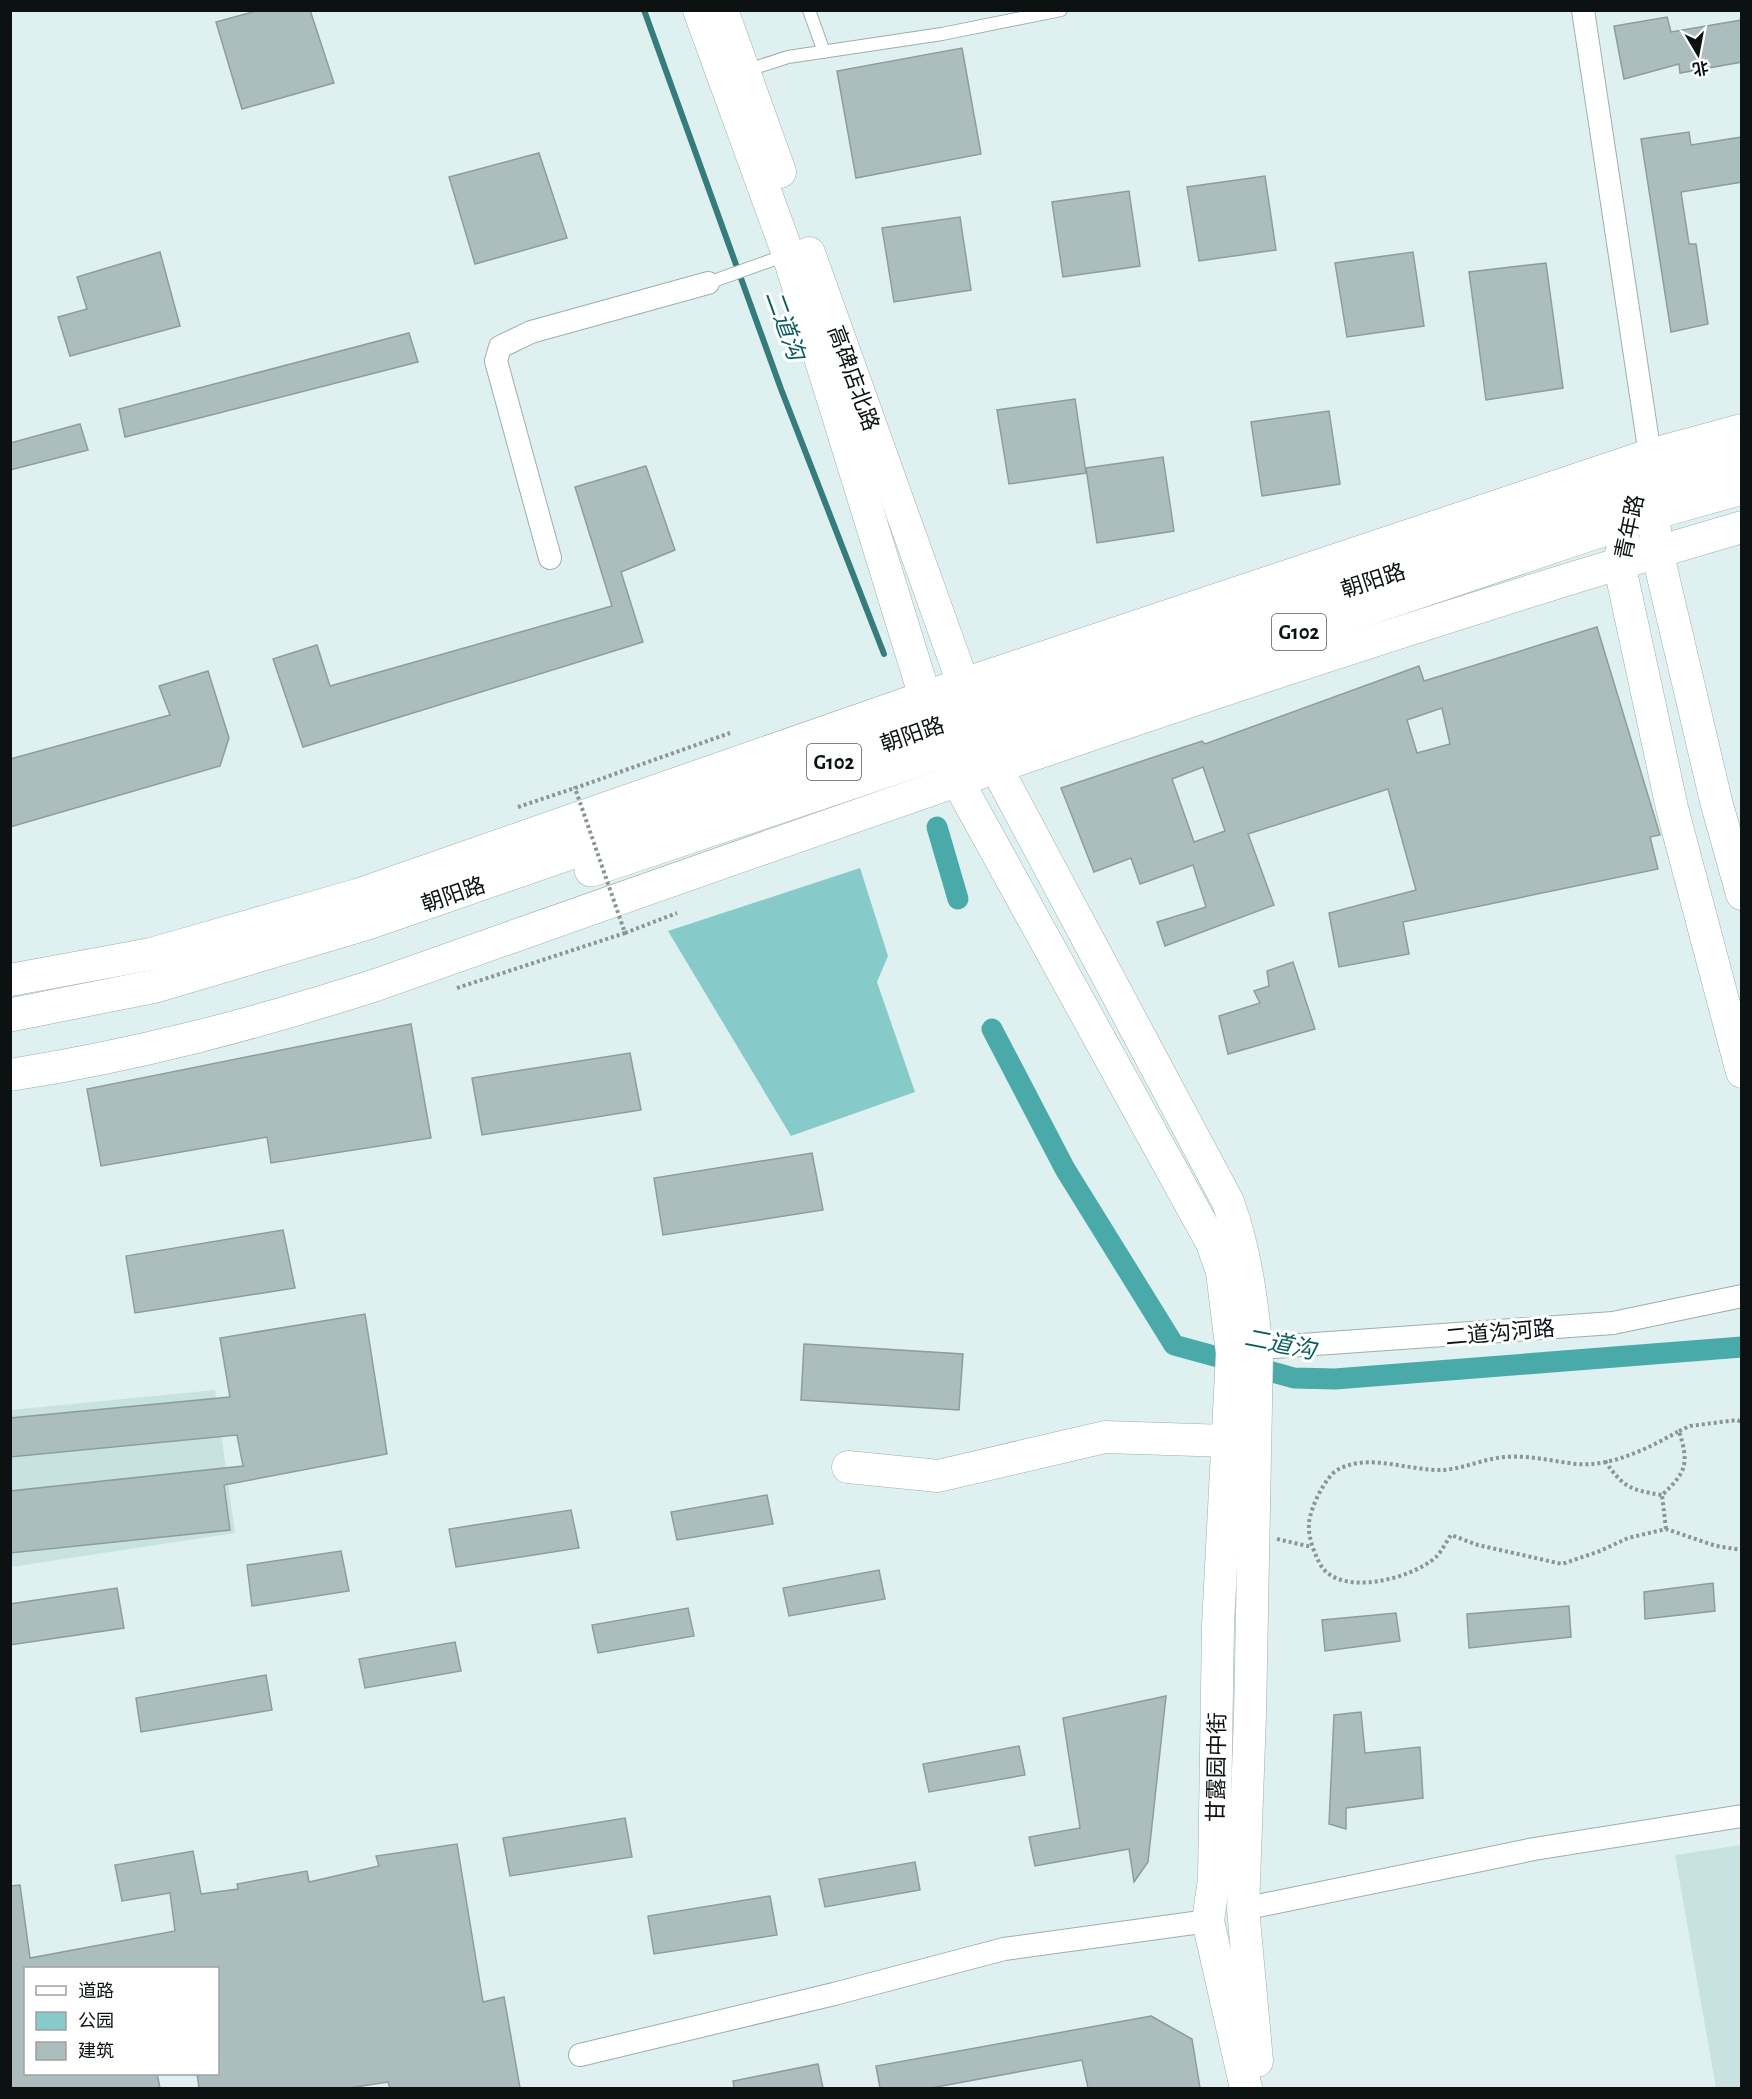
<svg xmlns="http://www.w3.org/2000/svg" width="1752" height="2099" font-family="'Alegreya Sans','Noto Sans SC',sans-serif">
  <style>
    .built { fill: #c8e2e2 }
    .green { fill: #86cbca }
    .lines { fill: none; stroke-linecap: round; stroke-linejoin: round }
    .stream { stroke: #377c7c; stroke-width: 6 }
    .canal { stroke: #4aaaaa; stroke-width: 21 }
    .building { fill: #acbdbd; stroke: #8d9d9d; stroke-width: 1.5; fill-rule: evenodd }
    .lane-casing { stroke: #9daead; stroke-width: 14 }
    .street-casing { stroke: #9daead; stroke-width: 24 }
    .secondary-casing { stroke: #9daead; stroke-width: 33 }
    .highway-casing { stroke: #9daead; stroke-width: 34 }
    .path { stroke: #899695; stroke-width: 4; stroke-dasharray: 3 3; stroke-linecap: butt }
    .lane { stroke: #fff; stroke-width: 12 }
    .street { stroke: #fff; stroke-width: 22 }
    .secondary { stroke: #fff; stroke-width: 32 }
    .highway { stroke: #fff; stroke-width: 33 }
    .path-bridge { stroke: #899695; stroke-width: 4; stroke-dasharray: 3 3; stroke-linecap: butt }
    .labels { text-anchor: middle; stroke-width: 6; stroke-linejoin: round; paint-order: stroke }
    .shield { fill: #fff; stroke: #555959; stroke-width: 1.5 }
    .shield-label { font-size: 21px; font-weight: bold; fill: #0c1212 }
    .street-label { font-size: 22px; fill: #0c1212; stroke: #fff }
    .water-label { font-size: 24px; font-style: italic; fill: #0b5e5e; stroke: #fff }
  </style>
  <rect width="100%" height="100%" fill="#def0ef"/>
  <g class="built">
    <path d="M215,1390L235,1533L11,1567V1410Z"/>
    <path d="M1741,1845V2088H1716L1675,1855Z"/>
  </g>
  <path class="green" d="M860,868L888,956L877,982L915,1092L791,1136L668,931Z"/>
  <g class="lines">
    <path class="stream" d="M644,10L781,389L884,654"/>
    <g class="canal">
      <path d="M937,827L958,899"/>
      <path d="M992,1029L1065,1169L1174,1345L1294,1378L1335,1379L1742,1347"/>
    </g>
  </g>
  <g class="building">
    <path d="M260,10H310L334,83L242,109L216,22Z"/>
    <path d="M1667,17L1671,32L1742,20V62L1680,73L1679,64L1624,79L1614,26Z"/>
    <path d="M962,48L981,154L856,178L837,71Z"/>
    <path d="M1689,132L1691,145L1742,137V182L1681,192L1689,244H1696L1708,324L1671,332L1641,139Z"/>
    <path d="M539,153L567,238L475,264L449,177Z"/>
    <path d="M1265,176L1276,250L1199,261L1187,187Z"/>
    <path d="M1129,191L1140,266L1063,277L1052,202Z"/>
    <path d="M960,217L971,290L894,302L882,228Z"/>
    <path d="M160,252L180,326L70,356L58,317L87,309L77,277Z"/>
    <path d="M1413,252L1424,326L1347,337L1335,263Z"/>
    <path d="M1546,263L1563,388L1486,400L1469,272Z"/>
    <path d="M409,333L418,362L125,437L119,409Z"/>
    <path d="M1075,399L1086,473L1009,484L997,410Z"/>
    <path d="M1329,411L1340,484L1262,496L1251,422Z"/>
    <path d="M80,424L88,450L10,470V443Z"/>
    <path d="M1163,457L1174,531L1097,543L1086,468Z"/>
    <path d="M646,466L675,550L621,572L643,642L303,747L273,659L317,645L330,686L612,606L575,487Z"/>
    <path d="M1597,627L1660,835L1650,837L1658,869L1403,922L1409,954L1339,967L1329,913L1416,890L1388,789L1248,834L1274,905L1165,946L1157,922L1206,907L1193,865L1140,884L1131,858L1094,872L1061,788L1202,741L1205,744L1419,666L1424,681ZM1442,708L1450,744L1417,753L1407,720ZM1203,767L1225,831L1194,842L1172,779Z"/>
    <path d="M208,671L229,738L220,766L10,827V759L170,715L159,686Z"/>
    <path d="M1293,962L1315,1029L1228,1054L1219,1016L1260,1003L1254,991L1269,986L1267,971Z"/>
    <path d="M411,1024L431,1138L271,1163L267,1137L101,1166L87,1089Z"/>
    <path d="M630,1053L641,1110L482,1135L472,1078Z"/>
    <path d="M812,1153L823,1210L663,1235L654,1178Z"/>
    <path d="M283,1230L295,1288L135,1313L126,1256Z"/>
    <path d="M365,1314L387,1454L224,1485L230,1530L10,1553V1491L243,1466L237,1435L10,1457V1418L230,1397L220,1338Z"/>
    <path d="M804,1344L963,1354L959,1410L801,1400Z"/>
    <path d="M767,1495L773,1524L677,1540L671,1512Z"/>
    <path d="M571,1510L579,1548L456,1567L449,1529Z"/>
    <path d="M341,1551L349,1591L252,1606L247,1565Z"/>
    <path d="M879,1570L885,1599L789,1616L783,1588Z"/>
    <path d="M1713,1583L1715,1611L1645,1619L1644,1592Z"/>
    <path d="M117,1588L124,1628L10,1645V1604Z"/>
    <path d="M1569,1606L1571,1637L1469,1648L1467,1614Z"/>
    <path d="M688,1608L694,1636L598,1653L592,1625Z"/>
    <path d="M1396,1613L1400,1641L1325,1651L1322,1620Z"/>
    <path d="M455,1642L461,1671L365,1688L359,1659Z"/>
    <path d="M266,1675L272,1710L141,1732L136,1698Z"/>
    <path d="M1166,1696L1148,1862L1134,1882L1129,1849L1035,1866L1029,1837L1080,1828L1063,1718Z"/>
    <path d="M1361,1712L1365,1753L1420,1747L1423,1798L1346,1808V1829L1329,1824L1334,1715Z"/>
    <path d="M1019,1746L1025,1775L929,1792L923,1764Z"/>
    <path d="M625,1818L632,1857L510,1876L503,1838Z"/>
    <path d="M457,1844L483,2002L504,1997L520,2088H390L388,2082L349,2088H199L197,2073H218V1968H26V2073H157L160,2088H10V1886L20,1885L30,1958L175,1931L170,1893L122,1901L115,1865L193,1851L201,1894L238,1889L237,1884L307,1871L309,1882L379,1866L376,1856Z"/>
    <path d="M915,1862L920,1890L825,1907L819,1879Z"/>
    <path d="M770,1896L777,1935L654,1954L648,1916Z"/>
    <path d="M1151,2016L1192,2039L1200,2088H1088L1082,2060L931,2088H880L876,2066Z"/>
    <path d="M818,2064L823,2088H734L733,2081Z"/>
  </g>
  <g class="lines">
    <g class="lane-casing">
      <g id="lane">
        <path d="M809,10L824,52"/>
        <path d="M745,71L788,57L942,34L1061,10"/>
        <path d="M708,283L786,255"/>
      </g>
    </g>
    <g class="street-casing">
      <g id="street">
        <path d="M1583,10L1650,455"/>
        <path d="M550,558L496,361L500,347L531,332L708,283"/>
        <path d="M1256,1345L1273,1347L1613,1323L1742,1296"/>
        <path d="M1243,1909L1534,1849L1742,1816"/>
        <path d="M580,2055L834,1994L1004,1949L1208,1921"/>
      </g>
    </g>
    <g class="secondary-casing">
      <g id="secondary">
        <path d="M699,10L788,254L925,697L957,780L1212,1243L1222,1272L1232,1353L1218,1626L1214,1879L1208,1921L1246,2088"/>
        <path d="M722,10L780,172"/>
        <path d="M809,253L964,686L996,767L1228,1202C1246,1252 1252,1301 1257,1353L1250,1715L1243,1909L1257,2061"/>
        <path d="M1655,530L1657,551L1716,801L1742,894"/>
        <path d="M1624,541L1619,563L1672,808L1742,1072"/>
        <path d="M10,980L151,954L357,895L925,697L1650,455L1742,430"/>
        <path d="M10,1075C138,1055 254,1024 376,985C829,825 1281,662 1742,527"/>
        <path d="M848,1467L938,1476L1105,1437L1228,1441"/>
      </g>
    </g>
    <g class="highway-casing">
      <g id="highway">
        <path d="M591,870L1653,513L1742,488"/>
        <path d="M10,1015L156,986L368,923L974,713L1651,487L1742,462"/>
      </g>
    </g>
    <g class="path">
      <path d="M518,807L575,788"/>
      <path d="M625,933L677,913"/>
      <path d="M1679,1431L1690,1426L1737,1420L1742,1422"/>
      <path d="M1605,1461C1623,1487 1630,1490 1662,1495"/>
      <path d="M1666,1529L1662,1495C1687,1472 1689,1463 1679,1431C1649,1448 1612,1467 1576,1464C1552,1461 1529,1455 1504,1457C1483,1459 1463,1469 1442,1470C1409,1471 1370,1453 1339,1469C1326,1475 1310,1508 1309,1523C1308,1536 1313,1550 1319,1562C1336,1599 1412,1579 1436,1557C1442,1551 1446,1542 1451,1535L1478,1545L1562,1564L1600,1551L1628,1538L1666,1529L1716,1546L1742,1550"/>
      <path d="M1277,1539L1312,1547"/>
    </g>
    <use href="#lane" class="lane"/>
    <use href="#street" class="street"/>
    <use href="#secondary" class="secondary"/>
    <use href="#highway" class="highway"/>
    <path class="path-bridge" d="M457,988L625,933L575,788L730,733"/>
  </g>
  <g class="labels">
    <g class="shield">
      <rect x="1272" y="614" width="54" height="36" rx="4.5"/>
      <rect x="807" y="744" width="54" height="36" rx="4.5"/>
    </g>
    <g class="shield-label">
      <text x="1299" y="639">G102</text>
      <text x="834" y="769">G102</text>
    </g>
    <g class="street-label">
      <text transform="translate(854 378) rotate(70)" y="8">高碑店北路</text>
      <text transform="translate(1629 527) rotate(-78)" y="8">青年路</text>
      <text transform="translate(1373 580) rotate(-18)" y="8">朝阳路</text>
      <text transform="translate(912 734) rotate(-19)" y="8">朝阳路</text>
      <text transform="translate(453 894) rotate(-19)" y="8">朝阳路</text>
      <text transform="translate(1500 1332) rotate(-5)" y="8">二道沟河路</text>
      <text transform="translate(1216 1767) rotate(-89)" y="8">甘露园中街</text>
    </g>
    <g class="water-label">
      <text transform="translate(785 325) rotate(70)" y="8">二道沟</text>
      <text transform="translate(1280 1344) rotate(11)" y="8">二道沟</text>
    </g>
  </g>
  <rect width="1752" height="2099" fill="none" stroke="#0c1212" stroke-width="24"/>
  <rect x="24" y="1967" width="195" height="108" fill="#ffffff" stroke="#9ea0a0" stroke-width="1.5"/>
  <rect x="36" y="1986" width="30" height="9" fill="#ffffff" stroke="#9ea0a0" stroke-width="1.5"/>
  <text x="78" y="1997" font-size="18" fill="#0c1212">道路</text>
  <rect x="36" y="2012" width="30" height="18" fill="#86cbca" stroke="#9ea0a0" stroke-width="1.5"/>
  <text x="78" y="2027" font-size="18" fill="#0c1212">公园</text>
  <rect x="36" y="2042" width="30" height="18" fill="#acbdbd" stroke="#9ea0a0" stroke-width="1.5"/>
  <text x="78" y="2057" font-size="18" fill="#0c1212">建筑</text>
  <g transform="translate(1698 54) rotate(170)" stroke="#ffffff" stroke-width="4.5" paint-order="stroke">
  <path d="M0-4.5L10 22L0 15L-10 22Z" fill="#0c1212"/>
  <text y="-9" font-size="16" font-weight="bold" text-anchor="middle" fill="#0c1212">北</text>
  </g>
</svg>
